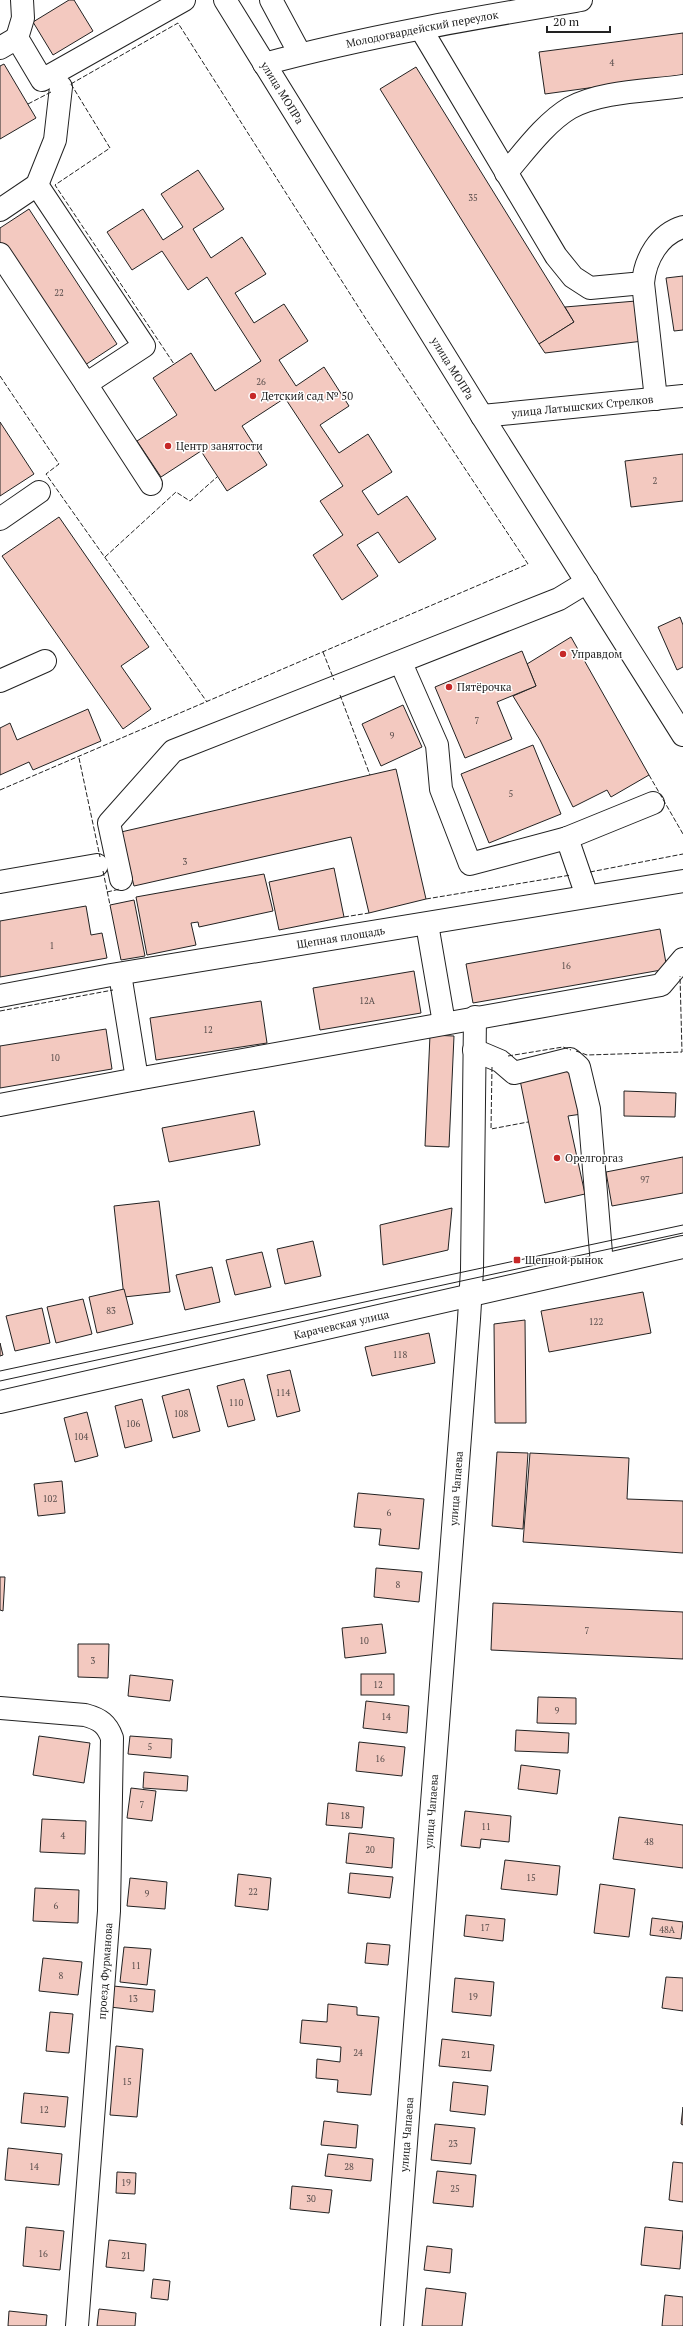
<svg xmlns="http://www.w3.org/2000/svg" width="683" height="2326" font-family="'PT Serif',serif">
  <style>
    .building { fill: #f3c9c0; stroke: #222 }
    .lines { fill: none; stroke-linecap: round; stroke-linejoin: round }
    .minor-casing { stroke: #222; stroke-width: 24 }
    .minor { stroke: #fff; stroke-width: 22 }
    .tram { stroke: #222; stroke-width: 1 }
    .fence { stroke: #222; stroke-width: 1; stroke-dasharray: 5 2; stroke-linecap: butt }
    .poi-dot { fill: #c62828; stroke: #fff; stroke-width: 1.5 }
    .labels { text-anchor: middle; stroke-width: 3; stroke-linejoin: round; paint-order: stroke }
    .number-label { font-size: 9px; fill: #564c4a }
    .street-label { font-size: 11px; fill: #222; stroke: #fff }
    .poi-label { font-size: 11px; fill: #222; stroke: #fff; text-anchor: start }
  </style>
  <rect width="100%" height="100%" fill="#fff"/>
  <g class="building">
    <path d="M69,0H74L93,31L53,55L33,22Z"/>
    <path d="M683,33V75L545,94L539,52Z"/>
    <path d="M4,64L36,118L0,139V66Z"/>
    <path d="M416,67L574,322L539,344L380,89Z"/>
    <path d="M198,170L224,209L193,229L211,258L242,237L266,274L235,293L254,323L284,304L308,341L279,360L296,386L324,367L349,406L320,425L339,453L368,434L392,472L362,491L378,515L407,496L436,539L399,563L378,532L357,545L378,576L342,600L313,555L343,535L320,501L343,486L285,398L242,426L267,465L227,491L201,451L161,477L137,441L177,415L153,378L191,353L215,391L261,361L207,277L188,290L162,251L132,270L107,232L143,209L163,240L183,227L161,194Z"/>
    <path d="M29,209L117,344L82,367L0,243V228Z"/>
    <path d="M683,276V330L674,331L666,278Z"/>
    <path d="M636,301L643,341L545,353L539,344L574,322L565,307Z"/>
    <path d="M0,422L34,474L0,496Z"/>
    <path d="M683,454V501L631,507L625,461Z"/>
    <path d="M59,517L149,647L121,666L151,709L123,729L2,556Z"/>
    <path d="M680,617L683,625V667L677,670L658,627Z"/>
    <path d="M571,637L649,775L611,797L607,790L573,807L540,740L513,696L536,686L527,664Z"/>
    <path d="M522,651L536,686L497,702L512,739L465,758L435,687Z"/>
    <path d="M403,705L422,747L381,766L362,724Z"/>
    <path d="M88,709L101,741L33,770L29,762L0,775V728L10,723L17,740Z"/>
    <path d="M533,745L561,814L489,843L461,774Z"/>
    <path d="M396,769L426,899L369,913L351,837L134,886L121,832Z"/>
    <path d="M334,868L344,917L279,930L269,882Z"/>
    <path d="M264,874L273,911L199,927L198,922L191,923L196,945L147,955L136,897Z"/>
    <path d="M134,900L145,956L121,960L110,905Z"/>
    <path d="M86,906L91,935L102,933L107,958L0,977V921Z"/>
    <path d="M660,929L667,969L473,1003L466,964Z"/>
    <path d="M414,971L421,1013L320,1030L313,988Z"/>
    <path d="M261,1001L267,1043L156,1060L150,1018Z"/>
    <path d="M106,1029L112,1069L0,1088V1046Z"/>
    <path d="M430,1035L454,1036L449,1147L425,1146Z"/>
    <path d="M573,1069L582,1114L568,1116L585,1194L545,1203L520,1080Z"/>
    <path d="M624,1091L676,1093L675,1117L624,1116Z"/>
    <path d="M254,1111L260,1145L169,1162L162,1128Z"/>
    <path d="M683,1157V1193L612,1206L606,1172Z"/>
    <path d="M159,1201L170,1292L124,1297L114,1206Z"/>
    <path d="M452,1208L448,1250L383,1265L380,1225Z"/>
    <path d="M313,1241L321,1276L285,1284L277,1249Z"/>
    <path d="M262,1252L271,1287L235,1295L226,1260Z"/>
    <path d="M212,1267L220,1302L185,1310L176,1275Z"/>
    <path d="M124,1289L133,1324L97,1333L89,1297Z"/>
    <path d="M643,1292L651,1333L549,1352L541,1311Z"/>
    <path d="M83,1299L92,1334L56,1343L47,1307Z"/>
    <path d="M42,1308L50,1343L15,1351L6,1316Z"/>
    <path d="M525,1320L526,1423H495L494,1324Z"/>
    <path d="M429,1333L435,1363L372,1376L365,1347Z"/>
    <path d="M0,1343L3,1355L0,1356Z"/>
    <path d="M290,1370L300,1411L277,1417L267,1375Z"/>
    <path d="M244,1379L255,1420L228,1427L217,1386Z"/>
    <path d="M189,1389L200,1431L173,1438L162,1396Z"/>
    <path d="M142,1399L152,1441L125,1448L115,1406Z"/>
    <path d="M87,1412L98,1456L75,1462L64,1418Z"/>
    <path d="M497,1452L528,1453L523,1529L492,1526Z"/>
    <path d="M530,1453L629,1458L627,1499L683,1501V1553L523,1542Z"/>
    <path d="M62,1481L65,1513L38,1516L34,1484Z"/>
    <path d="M358,1493L424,1499L419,1549L379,1545L381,1529L354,1527Z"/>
    <path d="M376,1568L422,1572L419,1602L374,1597Z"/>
    <path d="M0,1577H5L3,1611L0,1610Z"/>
    <path d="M493,1603L683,1612V1659L491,1650Z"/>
    <path d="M382,1624L386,1653L345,1658L342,1628Z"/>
    <path d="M78,1644H109L108,1678L78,1677Z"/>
    <rect x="361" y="1674" width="33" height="21"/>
    <path d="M130,1675L173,1680L170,1701L128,1696Z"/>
    <path d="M538,1697L576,1698V1724L537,1723Z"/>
    <path d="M366,1701L409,1706L407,1733L363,1728Z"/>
    <path d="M516,1730L569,1733L568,1753L515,1751Z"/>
    <path d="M39,1736L90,1743L84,1783L33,1775Z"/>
    <path d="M130,1736L172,1739L171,1758L128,1754Z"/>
    <path d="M359,1742L405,1747L402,1776L356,1771Z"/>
    <path d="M521,1765L560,1770L557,1794L518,1789Z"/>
    <path d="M144,1772L188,1776L187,1791L143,1788Z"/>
    <path d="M131,1788L156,1791L152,1821L127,1818Z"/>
    <path d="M328,1803L364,1807L362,1828L326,1825Z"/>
    <path d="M465,1811L511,1816L509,1842L481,1839L480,1848L461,1846Z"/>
    <path d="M619,1817L683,1825V1868L613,1859Z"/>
    <path d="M42,1819L86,1821L85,1854L40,1852Z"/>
    <path d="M349,1833L394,1838L392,1868L346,1863Z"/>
    <path d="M505,1860L560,1866L557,1895L501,1889Z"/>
    <path d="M350,1873L393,1877L390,1898L348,1893Z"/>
    <path d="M238,1874L271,1878L268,1910L235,1906Z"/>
    <path d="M130,1878L167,1882L165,1909L127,1906Z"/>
    <path d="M600,1884L635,1889L629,1937L594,1933Z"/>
    <path d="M35,1888L79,1890L78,1923L33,1921Z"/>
    <path d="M466,1915L505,1919L503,1941L464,1936Z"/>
    <path d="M652,1918L683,1922L681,1939L650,1935Z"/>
    <path d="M367,1943L390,1945L388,1965L365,1963Z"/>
    <path d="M124,1947L151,1949L147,1985L120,1982Z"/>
    <path d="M43,1958L82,1962L78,1995L39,1991Z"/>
    <path d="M666,1977L683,1978V2011L662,2008Z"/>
    <path d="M455,1978L494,1982L491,2016L452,2012Z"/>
    <path d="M113,1986L155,1990L153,2012L110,2007Z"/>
    <path d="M328,2004L357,2007V2015L379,2017L371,2095L337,2092L338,2080L316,2078L317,2059L340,2062L341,2047L300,2043L302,2020L327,2022Z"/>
    <path d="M50,2012L73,2014L69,2053L46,2051Z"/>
    <path d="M442,2039L494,2045L491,2071L439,2066Z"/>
    <path d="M116,2046L143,2049L137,2117L110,2115Z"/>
    <path d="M453,2082L488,2086L485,2115L450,2111Z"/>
    <path d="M24,2093L68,2097L65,2127L21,2123Z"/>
    <path d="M683,2107V2125L681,2124Z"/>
    <path d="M324,2121L358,2125L356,2148L321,2145Z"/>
    <path d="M435,2124L475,2128L471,2164L431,2160Z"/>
    <path d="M8,2148L62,2154L59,2185L5,2180Z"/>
    <path d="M328,2154L373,2159L371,2181L325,2176Z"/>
    <path d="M673,2162L683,2163V2202L669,2200Z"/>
    <path d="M437,2171L476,2175L473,2207L433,2203Z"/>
    <path d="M117,2172L136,2173L135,2194L116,2193Z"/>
    <path d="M292,2186L332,2190L329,2213L290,2209Z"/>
    <path d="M26,2227L64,2231L60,2270L23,2266Z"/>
    <path d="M645,2227L683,2231L680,2269L641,2265Z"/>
    <path d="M109,2240L146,2244L144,2271L106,2267Z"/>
    <path d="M427,2246L452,2249L450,2273L424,2270Z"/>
    <path d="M153,2279L170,2281L168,2300L151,2298Z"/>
    <path d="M426,2288L466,2293L462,2326H422Z"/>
    <path d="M665,2295L683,2297V2326H662Z"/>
    <path d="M99,2309L136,2313L135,2326H97Z"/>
    <path d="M9,2311L47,2315L46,2326H8Z"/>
  </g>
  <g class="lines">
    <g class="minor-casing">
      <g id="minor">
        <path id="s1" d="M225,0L482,416L683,735"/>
        <path d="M271,0L300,54"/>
        <path d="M421,29L556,256L573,277L590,288L643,283C645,259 659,234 683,227"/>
        <path d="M17,38L23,18L22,0"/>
        <path d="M0,48L17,38L42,80L184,0"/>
        <path id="s2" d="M264,64C368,36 475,18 581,0"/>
        <path d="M506,173C524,152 546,122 570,108C600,91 649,91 683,86"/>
        <path d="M0,210L37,185L55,140L61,87"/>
        <path d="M0,254L86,384L144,346L37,185"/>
        <path d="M643,283L656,399"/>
        <path d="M86,384L151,484"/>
        <path id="s3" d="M482,416L683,396"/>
        <path d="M0,519L39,492"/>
        <path d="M401,663L437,745L441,789L470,864L567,838L653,803"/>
        <path d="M0,681L45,661"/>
        <path d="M567,838L587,896"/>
        <path d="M121,879L109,823L173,751L559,599L587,582"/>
        <path d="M0,882L97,865"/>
        <path d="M427,924L444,1023"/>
        <path id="s4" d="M0,996L111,975L683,881"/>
        <path d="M474,1050L500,1061L514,1073L570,1059L579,1067L589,1109L602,1265"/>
        <path d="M137,1079L661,985L683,959"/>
        <path d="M0,1105L137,1079L120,974"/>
        <path id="s5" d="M0,1402L683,1247"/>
        <path d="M0,1708L85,1715C100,1719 107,1724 112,1738L109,1911L77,2326"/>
        <path id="s6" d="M392,2326L469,1319L472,1270L475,1017"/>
      </g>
    </g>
    <use href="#minor" class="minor"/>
    <g class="tram">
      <path d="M0,1371L683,1225"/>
      <path d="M0,1381L683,1233"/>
    </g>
    <g class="fence">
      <path d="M71,84L110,148L55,185L174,364"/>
      <path d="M28,104L51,92"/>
      <path d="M0,376L59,464L46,474L207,702"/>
      <path d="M105,557L176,492L190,501L217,477"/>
      <path d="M323,652L334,680"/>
      <path d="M340,695L370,775"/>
      <path d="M79,758L100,857"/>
      <path d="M649,775L683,834"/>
      <path d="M0,790L528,564L366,319L178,23L69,85"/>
      <path d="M103,871L110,905"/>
      <path d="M590,872L683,854"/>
      <path d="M107,892L120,889"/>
      <path d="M426,899L571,875"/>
      <path d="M344,917L369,913"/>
      <path d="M0,1011L113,990"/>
      <path d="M576,1051L587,1055L682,1052L680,976"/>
      <path d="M508,1056L563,1047L571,1050"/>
      <path d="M492,1067L491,1129L528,1122"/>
    </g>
  </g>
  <g class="poi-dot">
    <circle cx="253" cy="396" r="4"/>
    <circle cx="168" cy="446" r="4"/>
    <circle cx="563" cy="654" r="4"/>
    <circle cx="449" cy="687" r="4"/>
    <circle cx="557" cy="1158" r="4"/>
    <rect x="513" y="1256" width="8" height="8" rx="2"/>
  </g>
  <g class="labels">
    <g class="number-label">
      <text x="612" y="66">4</text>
      <text x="473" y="201">35</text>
      <text x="59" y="296">22</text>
      <text x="261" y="385">26</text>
      <text x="655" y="484">2</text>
      <text x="477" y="724">7</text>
      <text x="392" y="739">9</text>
      <text x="511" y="797">5</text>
      <text x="185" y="865">3</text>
      <text x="52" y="949">1</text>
      <text x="566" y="969">16</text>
      <text x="367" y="1004">12А</text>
      <text x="208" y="1033">12</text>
      <text x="55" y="1061">10</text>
      <text x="645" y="1183">97</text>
      <text x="111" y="1314">83</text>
      <text x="596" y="1325">122</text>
      <text x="400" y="1358">118</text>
      <text x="283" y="1396">114</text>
      <text x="236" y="1406">110</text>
      <text x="181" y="1417">108</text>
      <text x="133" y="1427">106</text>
      <text x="81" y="1440">104</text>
      <text x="50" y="1502">102</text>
      <text x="389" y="1516">6</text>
      <text x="398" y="1588">8</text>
      <text x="587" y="1634">7</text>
      <text x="364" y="1644">10</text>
      <text x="93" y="1664">3</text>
      <text x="378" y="1688">12</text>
      <text x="557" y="1714">9</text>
      <text x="386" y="1720">14</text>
      <text x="150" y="1750">5</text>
      <text x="380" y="1762">16</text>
      <text x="142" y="1808">7</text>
      <text x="345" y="1819">18</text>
      <text x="486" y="1830">11</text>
      <text x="63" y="1839">4</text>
      <text x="649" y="1845">48</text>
      <text x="370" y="1853">20</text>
      <text x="531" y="1881">15</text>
      <text x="253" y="1895">22</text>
      <text x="147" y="1897">9</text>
      <text x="56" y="1909">6</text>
      <text x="485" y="1931">17</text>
      <text x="667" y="1933">48А</text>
      <text x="136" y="1969">11</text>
      <text x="61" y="1979">8</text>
      <text x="473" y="2000">19</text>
      <text x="133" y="2002">13</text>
      <text x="358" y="2056">24</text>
      <text x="466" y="2058">21</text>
      <text x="127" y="2085">15</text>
      <text x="44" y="2113">12</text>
      <text x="453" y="2147">23</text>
      <text x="34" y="2170">14</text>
      <text x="349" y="2170">28</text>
      <text x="126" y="2186">19</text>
      <text x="455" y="2192">25</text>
      <text x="311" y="2202">30</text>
      <text x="43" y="2257">16</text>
      <text x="126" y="2259">21</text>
    </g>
    <g class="street-label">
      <text dy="4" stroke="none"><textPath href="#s2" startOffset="162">Молодогвардейский переулок</textPath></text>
      <text dy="4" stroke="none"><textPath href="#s1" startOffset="109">улица МОПРа</textPath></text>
      <text dy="4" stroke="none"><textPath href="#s1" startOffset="433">улица МОПРа</textPath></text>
      <text dy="4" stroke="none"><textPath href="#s3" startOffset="101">улица Латышских Стрелков</textPath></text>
      <text dy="4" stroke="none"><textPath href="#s4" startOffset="346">Щепная площадь</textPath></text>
      <text dy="4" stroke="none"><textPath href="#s5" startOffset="350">Карачевская улица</textPath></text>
      <text dy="4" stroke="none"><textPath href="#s6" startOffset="840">улица Чапаева</textPath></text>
      <text dy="4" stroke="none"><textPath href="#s6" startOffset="516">улица Чапаева</textPath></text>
      <text transform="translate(105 1971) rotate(-86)" y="4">проезд Фурманова</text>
      <text dy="4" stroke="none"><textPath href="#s6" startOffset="192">улица Чапаева</textPath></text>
    </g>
    <g class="poi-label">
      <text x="261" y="400">Детский сад № 50</text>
      <text x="176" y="450">Центр занятости</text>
      <text x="571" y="658">Управдом</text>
      <text x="457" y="691">Пятёрочка</text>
      <text x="565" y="1162">Орелгоргаз</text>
      <text x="525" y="1264">Щепной рынок</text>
    </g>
  </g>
  <path d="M547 26v6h63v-6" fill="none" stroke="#222222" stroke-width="2"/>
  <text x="553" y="26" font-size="12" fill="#222222" stroke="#ffffff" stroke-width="3" paint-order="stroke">20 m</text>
</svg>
